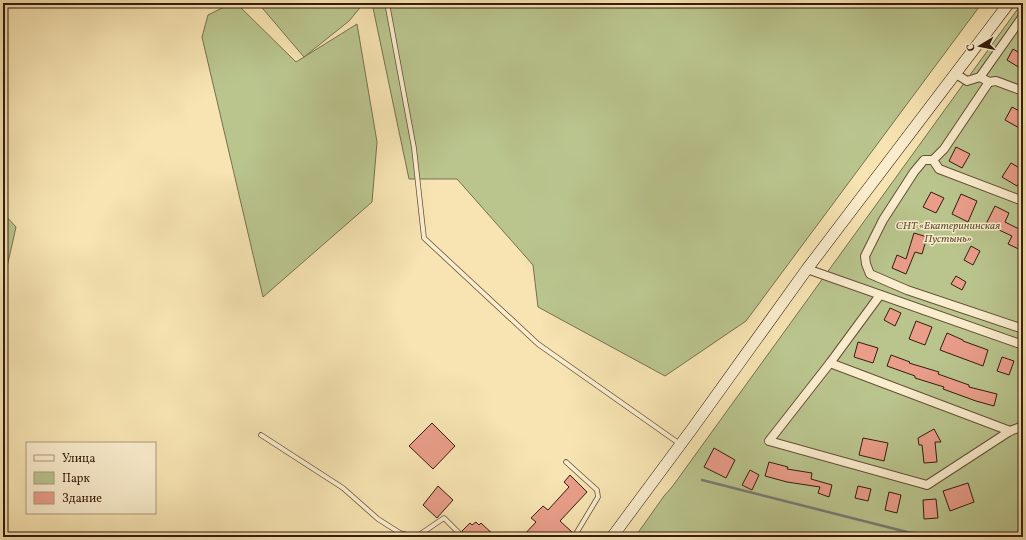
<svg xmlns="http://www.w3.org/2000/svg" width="1026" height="540" font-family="Vollkorn,serif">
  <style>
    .green { fill: #bac58e; stroke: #77704e }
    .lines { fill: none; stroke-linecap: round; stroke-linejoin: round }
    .stream { stroke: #777b75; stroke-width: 2.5 }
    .building { fill: #ea9e8a; stroke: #341c0e }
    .lane-casing { stroke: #654e37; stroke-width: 5.5 }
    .street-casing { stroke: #654e37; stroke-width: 10 }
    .secondary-casing { stroke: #341c0e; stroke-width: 12 }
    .lane { stroke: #faedcd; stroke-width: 4 }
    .street { stroke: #faedcd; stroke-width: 8 }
    .secondary { stroke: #faedcd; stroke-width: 11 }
    .labels { text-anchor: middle; stroke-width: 3; stroke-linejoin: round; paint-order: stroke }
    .park-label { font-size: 11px; font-style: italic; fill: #5c4f34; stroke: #faedcd }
  </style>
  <rect width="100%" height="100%" fill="#f7e4b2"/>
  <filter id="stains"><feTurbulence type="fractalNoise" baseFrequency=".005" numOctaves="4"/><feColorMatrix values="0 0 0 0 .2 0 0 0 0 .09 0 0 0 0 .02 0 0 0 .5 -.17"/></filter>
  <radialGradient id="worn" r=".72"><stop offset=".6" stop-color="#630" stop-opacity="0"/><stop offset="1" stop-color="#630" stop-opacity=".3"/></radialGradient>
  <g class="green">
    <path d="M232,3H236L296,62L357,24L377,142L372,202L263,297L202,37L208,15Z"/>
    <path d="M258,3H364L349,21L304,57Z"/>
    <path d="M372,3H982L746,321L665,376L538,307L533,265L457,179H409Z"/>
    <path d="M1022,3L1023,537H635L664,496L672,487Z"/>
    <path d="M3,213L16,227L3,285Z"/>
  </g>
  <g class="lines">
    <path class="stream" d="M702,480L907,532L940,537"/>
  </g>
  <g class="building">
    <path d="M1013,49L1023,55V62L1020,68L1007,60Z"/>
    <path d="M1012,107L1023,113V125L1021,129L1005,120Z"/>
    <path d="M956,147L970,154L962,168L949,161Z"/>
    <path d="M1011,163L1023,170V177L1017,186L1002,177Z"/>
    <path d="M931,192L944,198L936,213L923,207Z"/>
    <path d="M961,194L977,201L968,222L952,214Z"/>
    <path d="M995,206L1009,213L1005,222L1023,231V251L1008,244L1012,236L986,224Z"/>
    <path d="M914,233L927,237L922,254L915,252L906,274L892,268L897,255L906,259Z"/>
    <path d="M971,246L980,251L973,265L964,260Z"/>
    <path d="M956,276L966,282L962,290L951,284Z"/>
    <path d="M890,308L901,313L895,326L884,320Z"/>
    <path d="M916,321L932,327L925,345L909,339Z"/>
    <path d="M947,333L963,340V341L988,350L983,366L940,350Z"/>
    <path d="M858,342L878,348L873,363L854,357Z"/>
    <path d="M891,355L910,362L909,363L939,372L938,374L969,385V387L997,394L994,406L976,401L943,389L944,387L915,378V376L887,366Z"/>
    <path d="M1002,357L1014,361L1009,375L997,371Z"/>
    <path d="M432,423L455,446L433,469L409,446Z"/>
    <path d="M934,429L941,442H935L937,462L924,463L922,445H919L918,438Z"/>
    <path d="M863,438L888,443L884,461L859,455Z"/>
    <path d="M714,448L735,460L726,478L704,467Z"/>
    <path d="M769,462L788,467L787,469L812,473L811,479L832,485L829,497L818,493L820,487L787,482L765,476Z"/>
    <path d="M750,470L759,475L752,490L742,485Z"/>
    <path d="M570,475L587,492L560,521L572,532L568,537H556L550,532L545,537H522L536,522L531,518L543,506L548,510L569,487L564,482Z"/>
    <path d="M968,483L974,502L950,511L943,491Z"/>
    <path d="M438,486L453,500L437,518L423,505Z"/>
    <path d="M858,486L871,489L868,501L855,498Z"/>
    <path d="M889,492L901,495L897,513L885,510Z"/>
    <path d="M936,499L938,518L924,519L923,500Z"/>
    <path d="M476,522L479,525L481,523L496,537H466L462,531L470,523L472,525Z"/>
  </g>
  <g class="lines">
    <g class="lane-casing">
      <g id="lane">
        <path d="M387,3L414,148L424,238L538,344L680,444"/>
        <path d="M261,435L343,488L378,519L400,533L410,536L419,535L444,518L463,537"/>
        <path d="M566,462L597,490L598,497L574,537"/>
      </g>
    </g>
    <g class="street-casing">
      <g id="street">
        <path d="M956,74L967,81L980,77L989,82L996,81L1023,91"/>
        <path d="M980,77L1023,16"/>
        <path d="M989,82L944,149L933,160H924L914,172L883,220L865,256L866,264L870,274L907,290L1023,329"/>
        <path d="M933,160L939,169L1023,201"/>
        <path d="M807,269L1023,345"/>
        <path d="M880,295L830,363L769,441L927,485L1010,431L1023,426"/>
        <path d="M830,363L1010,431"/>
      </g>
    </g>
    <g class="secondary-casing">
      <path id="secondary" d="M612,537L692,429L807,269L1009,3"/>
    </g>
    <use href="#lane" class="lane"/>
    <use href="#street" class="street"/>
    <use href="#secondary" class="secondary"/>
  </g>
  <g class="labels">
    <g class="park-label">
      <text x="948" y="229">СНТ «Екатерининская<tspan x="948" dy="13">Пустынь»</tspan></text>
    </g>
  </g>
  <rect width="1026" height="540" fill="none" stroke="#f7e4b2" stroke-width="16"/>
  <rect x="4" y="4" width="1018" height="532" fill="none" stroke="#341c0e" stroke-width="2"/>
  <rect x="8" y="8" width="1010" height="524" fill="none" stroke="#341c0e"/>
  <rect x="26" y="442" width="130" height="72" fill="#faedcd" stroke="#ab9981"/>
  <rect x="34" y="455" width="20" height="6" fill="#faedcd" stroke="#ab9981"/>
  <text x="62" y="462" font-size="12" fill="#341c0e">Улица</text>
  <rect x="34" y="472" width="20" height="12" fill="#bac58e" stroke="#ab9981"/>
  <text x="62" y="482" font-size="12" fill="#341c0e">Парк</text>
  <rect x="34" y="492" width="20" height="12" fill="#ea9e8a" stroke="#ab9981"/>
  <text x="62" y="502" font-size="12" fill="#341c0e">Здание</text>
  <g transform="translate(980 46) rotate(260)" stroke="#faedcd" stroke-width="3" paint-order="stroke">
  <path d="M0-3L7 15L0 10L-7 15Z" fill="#341c0e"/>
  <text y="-6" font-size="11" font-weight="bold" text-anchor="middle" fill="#341c0e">С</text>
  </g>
  <rect width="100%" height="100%" filter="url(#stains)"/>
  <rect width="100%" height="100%" fill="url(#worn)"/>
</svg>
